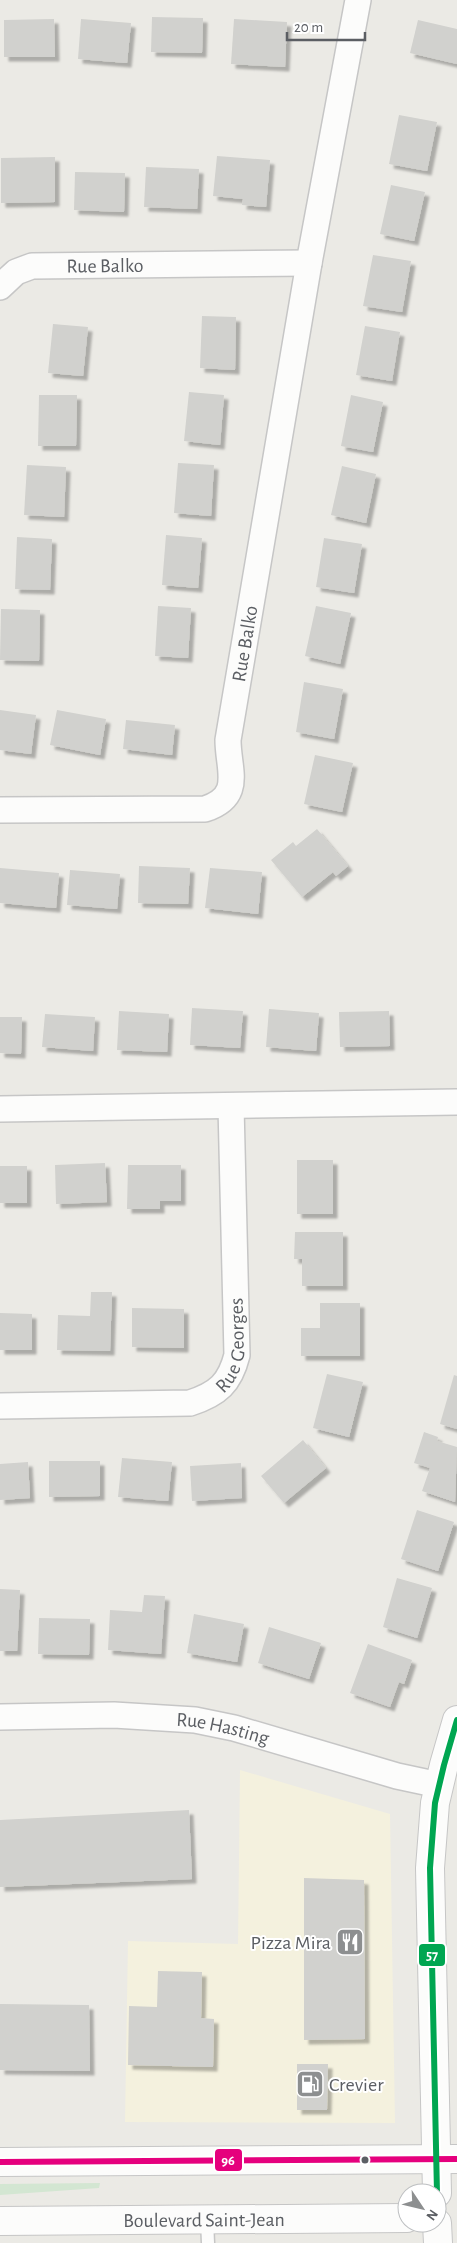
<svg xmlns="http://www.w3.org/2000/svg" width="457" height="2243" font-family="'Alegreya Sans',sans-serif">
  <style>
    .commercial { fill: #f4f1de }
    .green { fill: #d3e6d2 }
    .building { fill: #d1d1ce; filter: url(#shadow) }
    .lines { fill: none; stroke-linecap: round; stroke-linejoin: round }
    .lane-casing { stroke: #c6c6c6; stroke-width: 15 }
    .street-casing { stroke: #c6c6c6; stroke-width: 28 }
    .secondary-casing { stroke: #c6c6c6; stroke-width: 30 }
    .lane { stroke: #fcfcfb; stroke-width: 12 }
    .street { stroke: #fcfcfb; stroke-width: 25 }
    .secondary { stroke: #fcfcfb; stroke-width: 28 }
    .bus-1-casing { stroke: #fff; stroke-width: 10 }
    .bus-2-casing { stroke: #fff; stroke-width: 10 }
    .bus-1 { stroke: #e5007d; stroke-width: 6 }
    .bus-2 { stroke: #00a651; stroke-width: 6 }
    .bus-dot { fill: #5b5e63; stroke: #fff; stroke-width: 2 }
    .labels { text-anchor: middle; stroke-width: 4; stroke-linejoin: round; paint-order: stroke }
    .street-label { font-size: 20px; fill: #5b5e63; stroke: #fff }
    .poi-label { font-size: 20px; fill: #5b5e63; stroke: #fff; text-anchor: end }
    .line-badge { stroke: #fff; stroke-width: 2 }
    .badge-label { font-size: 14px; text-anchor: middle; font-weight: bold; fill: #fff }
  </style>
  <defs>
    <filter id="shadow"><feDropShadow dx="4.5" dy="4.5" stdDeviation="1" flood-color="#0004"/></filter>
  </defs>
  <rect width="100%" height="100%" fill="#ebeae5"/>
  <path class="commercial" d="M240,1770L390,1814L395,2123L125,2122L128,1941L238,1944Z"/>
  <path class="green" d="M100,2183L99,2188L0,2195V2184Z"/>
  <g class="building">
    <path d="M152,17L203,18L202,53L151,52Z"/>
    <path d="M54,19L55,57H4V20Z"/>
    <path d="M81,19L131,23L127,63L78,59Z"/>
    <path d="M234,19L287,22L285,67L231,64Z"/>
    <path d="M418,20L457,29V64L410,53Z"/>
    <path d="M399,115L437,122L427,171L389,164Z"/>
    <path d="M217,156L270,160L266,207L242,205L243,199L213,196Z"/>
    <path d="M55,157V202L1,203V158Z"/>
    <path d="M146,167L199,169L197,209L144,207Z"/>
    <path d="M75,172L125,173L124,212L74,210Z"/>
    <path d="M391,185L425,192L414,241L380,234Z"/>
    <path d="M373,255L411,261L402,312L363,306Z"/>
    <path d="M202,316L236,317L235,370L200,368Z"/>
    <path d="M53,324L88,327L83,376L48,373Z"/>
    <path d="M365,326L400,332L392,381L356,375Z"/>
    <path d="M189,392L224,395L220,445L184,441Z"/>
    <path d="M39,395H77L76,446H38Z"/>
    <path d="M351,395L383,402L373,452L341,446Z"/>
    <path d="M178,463L214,465L211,516L174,513Z"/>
    <path d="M27,465L66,467L64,517L24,515Z"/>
    <path d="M342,466L376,474L366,523L331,515Z"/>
    <path d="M166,535L202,538L198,588L162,585Z"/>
    <path d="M17,537L52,539L50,590L15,589Z"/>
    <path d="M324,538L362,544L354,593L316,587Z"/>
    <path d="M158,606L191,608L188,658L155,656Z"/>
    <path d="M316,606L351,613L340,664L305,656Z"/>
    <path d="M1,609L40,610L39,661L0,660Z"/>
    <path d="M304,682L343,689L334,739L296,732Z"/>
    <path d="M0,710L36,715L31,754L0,750Z"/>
    <path d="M57,710L106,719L100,755L50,745Z"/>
    <path d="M126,720L175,725L172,755L123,749Z"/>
    <path d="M315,755L353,763L342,812L304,804Z"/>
    <path d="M317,829L348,866L336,876L333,872L302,897L271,860L293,842L296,846Z"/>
    <path d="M139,866L190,868L188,904L138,903Z"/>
    <path d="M0,868L59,873L56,908L0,903Z"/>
    <path d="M210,868L262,872L258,914L205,908Z"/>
    <path d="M70,870L120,874L117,909L67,905Z"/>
    <path d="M192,1008L243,1011L240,1048L190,1045Z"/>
    <path d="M269,1009L319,1013L316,1051L266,1047Z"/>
    <path d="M119,1011L169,1014L167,1052L117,1050Z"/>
    <path d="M389,1011L390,1046L340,1047L339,1012Z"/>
    <path d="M45,1014L95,1017L93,1051L42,1047Z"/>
    <path d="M0,1017H22L21,1054L0,1053Z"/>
    <rect x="297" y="1160" width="36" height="54"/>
    <path d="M105,1163L107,1202L56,1204L55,1165Z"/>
    <path d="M128,1165H181V1201H160V1209H127Z"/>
    <rect x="0" y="1166" width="27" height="37"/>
    <path d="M295,1232H343V1286H302V1259H294Z"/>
    <path d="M91,1292H112L110,1351L57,1350L58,1315L90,1316Z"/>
    <path d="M320,1303H360V1356H301V1328H320Z"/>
    <path d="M132,1308L184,1309V1348L132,1347Z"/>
    <path d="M0,1313L32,1314V1350H0Z"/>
    <path d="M327,1374L363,1382L349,1437L313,1428Z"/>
    <path d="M454,1375L457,1376V1429L440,1424Z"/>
    <path d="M424,1432L438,1437L437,1441L457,1447L455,1502L422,1491L430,1468L414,1463Z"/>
    <path d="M303,1440L326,1468L284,1503L261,1476Z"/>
    <path d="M122,1458L172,1462L168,1501L118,1497Z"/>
    <path d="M49,1461H100V1496L49,1497Z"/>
    <path d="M28,1462L30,1498L0,1500V1464Z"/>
    <path d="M241,1463L242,1498L192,1501L190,1466Z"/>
    <path d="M417,1510L454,1522L438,1571L401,1559Z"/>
    <path d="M397,1578L432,1588L417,1638L383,1627Z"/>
    <path d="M0,1589L20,1590L17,1651H0Z"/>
    <path d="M144,1595L165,1596L161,1654L108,1650L110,1610L142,1612Z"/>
    <path d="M194,1614L244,1624L237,1662L187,1653Z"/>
    <path d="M39,1618L90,1619L89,1655L38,1654Z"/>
    <path d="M269,1627L321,1643L309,1679L258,1663Z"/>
    <path d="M368,1644L412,1660L404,1684L399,1682L390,1707L350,1693Z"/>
    <path d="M189,1810L192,1879L0,1887V1820Z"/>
    <path d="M304,1878L364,1880L365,2039L304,2040Z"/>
    <path d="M158,1971L202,1972L201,2018L214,2019L213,2067L128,2065L129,2006L157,2007Z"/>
    <path d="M0,2004L89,2005L90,2071L0,2070Z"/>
    <path d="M297,2064H328L327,2110H297Z"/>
  </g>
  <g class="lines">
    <g class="lane-casing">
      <path id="lane" d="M207,2220L208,2243"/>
    </g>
    <g class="street-casing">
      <g id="street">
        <path id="s1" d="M0,287L16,272L32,266L309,263"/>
        <path id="s2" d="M0,810L205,809C244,796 228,770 228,740L309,263L358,0"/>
        <path d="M0,1109L457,1102"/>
        <path id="s3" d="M0,1406L190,1403C218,1394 230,1383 237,1355L231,1106"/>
        <path id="s4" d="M0,1717L114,1715L195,1720L234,1728L397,1776L439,1785"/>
      </g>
    </g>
    <g class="secondary-casing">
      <g id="secondary">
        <path d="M0,2162L457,2159"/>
        <path d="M437,2193L430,1868L435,1803L444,1765L457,1720"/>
        <path id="s5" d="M0,2221L407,2218"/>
        <path d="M437,2223L438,2243"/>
      </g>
    </g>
    <use href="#lane" class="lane"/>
    <use href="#street" class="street"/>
    <use href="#secondary" class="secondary"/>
    <g class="bus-1-casing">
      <path id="bus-1" d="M0,2162L457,2159"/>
    </g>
    <g class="bus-2-casing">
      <path id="bus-2" d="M437,2193L430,1868L435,1803L444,1765L457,1720"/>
    </g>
    <use href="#bus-1" class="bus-1"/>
    <use href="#bus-2" class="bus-2"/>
  </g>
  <defs>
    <g id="restaurant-square" transform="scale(1.4375)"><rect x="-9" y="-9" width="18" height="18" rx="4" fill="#8d8f90" stroke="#fff"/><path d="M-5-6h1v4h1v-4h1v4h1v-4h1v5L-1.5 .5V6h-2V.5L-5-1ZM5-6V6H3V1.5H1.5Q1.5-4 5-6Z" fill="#fff"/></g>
    <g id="fuel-square" transform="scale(1.4375)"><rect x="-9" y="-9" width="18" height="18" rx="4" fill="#8d8f90" stroke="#fff"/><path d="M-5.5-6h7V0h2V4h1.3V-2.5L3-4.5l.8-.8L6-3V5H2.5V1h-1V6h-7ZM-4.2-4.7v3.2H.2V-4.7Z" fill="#fff"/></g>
  </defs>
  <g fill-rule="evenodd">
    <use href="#restaurant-square" x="350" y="1942"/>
    <use href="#fuel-square" x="310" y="2084"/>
  </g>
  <circle class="bus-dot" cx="365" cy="2160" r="4.5"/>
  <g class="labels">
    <g class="street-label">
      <text dy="7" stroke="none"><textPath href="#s1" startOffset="112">Rue Balko</textPath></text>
      <text dy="7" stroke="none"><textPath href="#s2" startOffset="385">Rue Balko</textPath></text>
      <text dy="7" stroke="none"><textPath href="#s3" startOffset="270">Rue Georges</textPath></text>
      <text dy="7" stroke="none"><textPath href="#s4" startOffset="224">Rue Hasting</textPath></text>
      <text dy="7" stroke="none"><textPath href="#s5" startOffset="204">Boulevard Saint-Jean</textPath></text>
    </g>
    <g class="poi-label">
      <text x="331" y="1949">Pizza Mira</text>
      <text x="329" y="2091" text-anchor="start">Crevier</text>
    </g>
  </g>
  <g class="line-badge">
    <rect x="418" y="1943" width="28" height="24" rx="5" fill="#00a651"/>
    <rect x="214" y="2148" width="29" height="24" rx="5" fill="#e5007d"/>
  </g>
  <g class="badge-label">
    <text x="432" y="1960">57</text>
    <text x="228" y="2165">96</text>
  </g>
  <g transform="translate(422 2208) rotate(125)"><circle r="24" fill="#ffffff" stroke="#bdbfc1"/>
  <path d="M0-4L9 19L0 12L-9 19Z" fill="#8d8f90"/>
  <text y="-8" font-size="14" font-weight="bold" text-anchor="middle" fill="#5b5e63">N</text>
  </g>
  <path d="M287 32v8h78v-8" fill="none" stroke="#5b5e63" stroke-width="2.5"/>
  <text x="294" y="32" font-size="15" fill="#5b5e63" stroke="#ffffff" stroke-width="4" paint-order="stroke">20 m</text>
</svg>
